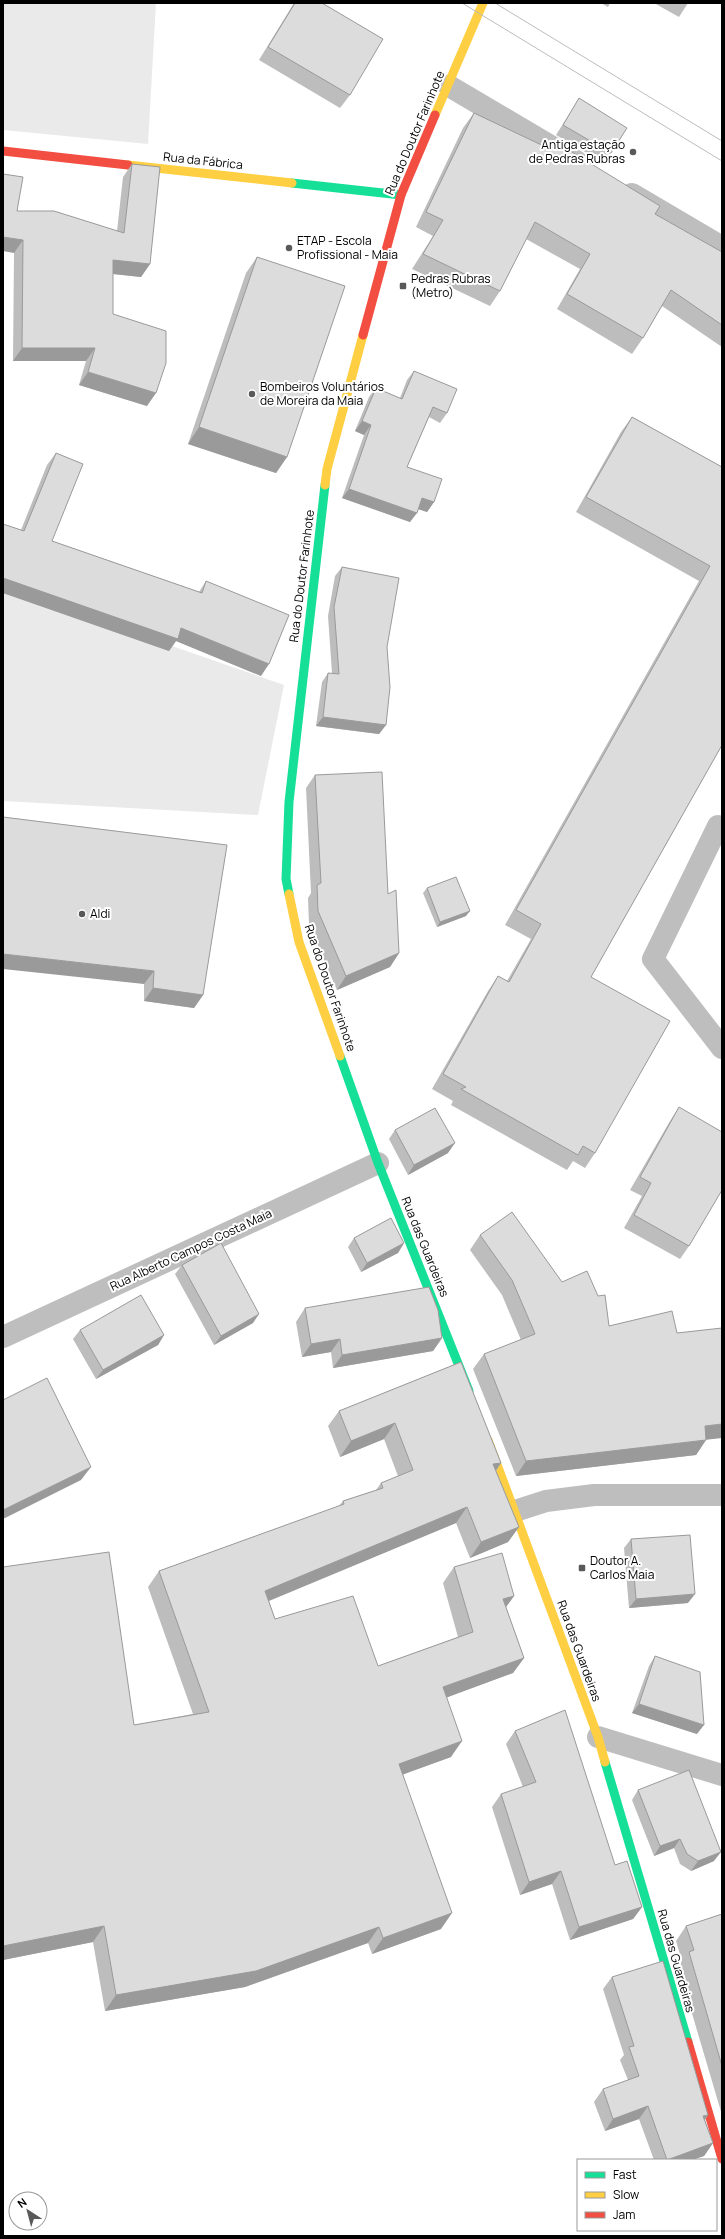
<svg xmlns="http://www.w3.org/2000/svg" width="725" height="2239" font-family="Manrope,sans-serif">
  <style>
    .green { fill: #eaeaea }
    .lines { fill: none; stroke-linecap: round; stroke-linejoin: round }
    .street { stroke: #bebebe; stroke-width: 22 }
    .fast { stroke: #16e098; stroke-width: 9 }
    .slow { stroke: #ffcf43; stroke-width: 9 }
    .jam { stroke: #f24e42; stroke-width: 9 }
    .tram { stroke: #bdbdbd; stroke-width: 1 }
    .wall { fill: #bdbdbd }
    .shaded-wall { fill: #9a9a9a }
    .building { fill: #dcdcdc; stroke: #9a9a9a }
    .poi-dot { fill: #595959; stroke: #fff; stroke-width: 1.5 }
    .labels { text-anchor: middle; stroke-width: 4; stroke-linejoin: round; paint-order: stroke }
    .street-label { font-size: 12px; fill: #000; stroke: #fff }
    .poi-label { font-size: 12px; fill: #000; stroke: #fff; text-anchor: start }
  </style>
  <rect width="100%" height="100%" fill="#fff"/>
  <g class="green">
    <path d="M3,3H156L148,144L3,130Z"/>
    <path d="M3,587L284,685L258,815L3,801Z"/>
  </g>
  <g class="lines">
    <g class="street">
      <path d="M449,86L576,161"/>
      <path d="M632,194L722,247"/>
      <path d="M718,826L653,959L722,1048"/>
      <path d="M3,1337L378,1163"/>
      <path d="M515,1511L546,1501L594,1495H722"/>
      <path d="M598,1737L722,1775"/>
    </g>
    <g class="fast">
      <path d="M292,183L401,195"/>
      <path d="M289,894L286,879L289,802L325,485"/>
      <path d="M340,1056L378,1163L469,1391"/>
      <path d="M605,1762L688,2042"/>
    </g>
    <g class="slow">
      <path d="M435,115L483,3"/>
      <path d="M128,165L292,183"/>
      <path d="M325,485L327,469L363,335"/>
      <path d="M289,894L299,942L340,1056"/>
      <path d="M488,1440L598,1737L605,1762"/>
    </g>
    <g class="jam">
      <path d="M3,151L128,165"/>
      <path d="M363,335L401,195L435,115"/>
      <path d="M688,2042L722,2159"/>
    </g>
    <g class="tram">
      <path d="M462,3L722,161"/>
      <path d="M495,3L722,141"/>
    </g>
  </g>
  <g class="wall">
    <path d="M294,3H322L350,95L340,108L259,60Z"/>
    <path d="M601,3H610L608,7Z"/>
    <path d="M654,3H688L679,17Z"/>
    <path d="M579,98L611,153L604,163L556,135L573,108Z"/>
    <path d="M474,113L549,148L554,141L655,214L722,252V347L662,306L643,338L632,354L557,309L580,269L526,239L500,291L490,306L412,269L433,236L416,227L463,128Z"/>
    <path d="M132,164L150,264L141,277L113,274V314L147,406L79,385L86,361H13L14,253L17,211L117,231L123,177Z"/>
    <path d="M257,257L287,457L276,473L188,444L246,273Z"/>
    <path d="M414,371L447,413L440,423L429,417L407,467L434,502L427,512L418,509L410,522L342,498L364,435L355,431L369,397L376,388L400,398L407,380Z"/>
    <path d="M632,417L722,467V745L591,977L595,1153L585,1168L573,1161L567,1170L451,1105L453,1101L432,1089L488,991L498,976L507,981L531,939L505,925L699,581L576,512L621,432Z"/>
    <path d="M56,453L52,541L199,592L206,581L261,676L176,641L169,651L3,593V524L21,530L47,465Z"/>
    <path d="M342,567L387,647L386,725L379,734L316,726L322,682L328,673H332L328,616L335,576Z"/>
    <path d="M315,775L388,894L399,953L390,967L337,990L309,925L308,898L311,893L306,788Z"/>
    <path d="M3,817L203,995L194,1008L144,1001V984Z"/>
    <path d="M427,888L466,916L437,927L423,893Z"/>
    <path d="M679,1107L689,1246L680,1259L624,1228L642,1196L630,1190L670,1121Z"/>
    <path d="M395,1130L448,1153L408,1175L389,1139Z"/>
    <path d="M480,1235L562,1282L609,1326L677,1333L706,1440L696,1455L516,1476L473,1369L484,1354L521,1340L502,1295L470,1250Z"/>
    <path d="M354,1238L404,1243L398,1253L361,1272L348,1247Z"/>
    <path d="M182,1265L253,1323L214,1345L175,1274Z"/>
    <path d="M305,1308L442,1338L433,1351L333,1368L331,1352L302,1357L296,1322Z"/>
    <path d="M80,1330L164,1335L158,1345L96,1379L73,1339Z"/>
    <path d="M461,1362L501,1463L496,1471L519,1527L508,1542L470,1558L456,1523L269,1601L275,1619L378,1666L458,1637L443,1583L454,1567L514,1596L506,1607L524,1658L513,1673L447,1697L451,1757L403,1774L441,1929L372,1954L368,1943L245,1987L105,2011L93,1942L3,1960V1567L134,1725L193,1714L148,1587L159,1571L339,1506L343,1501L376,1490L381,1483L398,1476L384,1439L340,1457L328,1426L339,1411Z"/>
    <path d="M631,1539L688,1603L629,1608L624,1548Z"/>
    <path d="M655,1656L697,1734L632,1713L649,1666Z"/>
    <path d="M515,1731L615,1865L642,1907L633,1919L570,1940L552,1884L520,1895L492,1807L501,1794L523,1787L506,1744Z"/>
    <path d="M638,1790L714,1861L691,1871L680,1864L674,1848L654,1856L632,1800Z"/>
    <path d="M722,1914V2115L678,1966L682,1961L676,1941L686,1926Z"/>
    <path d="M612,1977L708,2115L705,2120L713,2143L704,2156L692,2160H654L639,2119L605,2131L594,2102L603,2089L628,2080L620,2060L624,2055L603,1989Z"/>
  </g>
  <g class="shaded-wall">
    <path d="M3,237L23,240L14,253L3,251Z"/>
    <path d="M113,260L150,264L141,277L104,273Z"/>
    <path d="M22,348H95L86,361H13Z"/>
    <path d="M88,372L156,393L147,406L79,385Z"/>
    <path d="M362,421L371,425L364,435L355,431Z"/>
    <path d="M199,427L287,457L276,473L188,444Z"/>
    <path d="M349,489L417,513L410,522L342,498Z"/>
    <path d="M422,498L434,502L427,512L415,508Z"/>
    <path d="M3,578L181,628L269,664L261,676L176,641L169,651L3,593Z"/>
    <path d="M323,717L386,725L379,734L316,726Z"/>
    <path d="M470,911L466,916L437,927L440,922Z"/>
    <path d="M399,953L390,967L337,990L346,976Z"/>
    <path d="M3,954L154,971L144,984L3,969Z"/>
    <path d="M153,988L203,995L194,1008L144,1001Z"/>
    <path d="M455,1143L448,1153L408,1175L414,1165Z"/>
    <path d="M404,1243L398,1253L361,1272L367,1263Z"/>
    <path d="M259,1314L253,1323L214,1345L221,1336Z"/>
    <path d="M164,1335L158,1345L96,1379L103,1370Z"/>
    <path d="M442,1338L433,1351L333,1368L342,1355Z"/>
    <path d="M340,1339L331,1352L302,1357L311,1344Z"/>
    <path d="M395,1423L384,1439L340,1457L351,1441Z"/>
    <path d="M722,1424V1438L695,1441L705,1426Z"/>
    <path d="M706,1440L696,1455L516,1476L526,1461Z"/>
    <path d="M501,1463L490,1479L493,1464Z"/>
    <path d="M91,1467L81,1480L3,1519V1510Z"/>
    <path d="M467,1507L456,1523L254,1607L265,1591Z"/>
    <path d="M519,1527L508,1542L470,1558L481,1542Z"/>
    <path d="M695,1594L688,1603L629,1608L636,1599Z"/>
    <path d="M514,1596L503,1611V1599Z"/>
    <path d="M524,1658L513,1673L432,1703L443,1687Z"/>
    <path d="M639,1704L704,1725L697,1734L632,1713Z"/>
    <path d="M462,1741L451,1757L388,1780L399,1764Z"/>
    <path d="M680,1839L674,1848L654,1856L660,1846Z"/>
    <path d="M721,1852L714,1861L691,1871L698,1861Z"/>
    <path d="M561,1871L552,1884L520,1895L529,1882Z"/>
    <path d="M642,1907L633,1919L570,1940L579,1927Z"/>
    <path d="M452,1913L441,1929L372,1954L383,1938Z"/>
    <path d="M104,1926L93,1942L3,1960V1946Z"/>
    <path d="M379,1927L368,1943L245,1987L105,2011L116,1995Z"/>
    <path d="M648,2106L639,2119L605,2131L613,2119Z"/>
    <path d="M708,2115L700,2127L703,2116Z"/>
    <path d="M713,2143L704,2156L692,2160H667Z"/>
  </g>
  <g class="building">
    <path d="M295,3H322L383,39L350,95L268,47Z"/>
    <path d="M579,98L627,128L611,153L563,125Z"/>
    <path d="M474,113L550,149L554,141L660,206L655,214L722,252V325L671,290L643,338L567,294L590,254L535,222L500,291L423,254L443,220L426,212Z"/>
    <path d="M132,164L160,167L150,264L113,260V314L166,331V363L156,393L88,372L95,348H22L23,240L3,237V174L23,177L17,211H54L124,233Z"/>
    <path d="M257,257L345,286L287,457L199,427Z"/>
    <path d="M414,371L457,389L447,413L433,407L407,467L442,479L434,502L422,498L417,513L349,489L371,425L362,421L376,388L402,399Z"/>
    <path d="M632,417L722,467V745L591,977L670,1021L595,1153L583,1146L578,1155L461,1089L466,1087L443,1074L498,976L509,982L541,924L516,910L710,566L586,497Z"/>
    <path d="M56,453L83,464L52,541L202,593L206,581L289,615L269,664L181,628L178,639L3,578V524L24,531Z"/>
    <path d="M342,567L399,578L387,647L390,687L386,725L323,717L328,673L339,674L334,607Z"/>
    <path d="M382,772L388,894L396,890L399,953L346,976L318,911L317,885L321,883L315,775Z"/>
    <path d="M3,817L227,845L203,995L153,988L154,971L3,954Z"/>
    <path d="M456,877L470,911L440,922L427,888Z"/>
    <path d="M679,1107L722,1132V1190L689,1246L634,1215L651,1183L640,1177Z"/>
    <path d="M435,1108L455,1143L414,1165L395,1130Z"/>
    <path d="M512,1212L562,1282L587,1271L598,1296L605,1295L609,1326L672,1311L677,1333L722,1328V1424L705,1426L706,1440L526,1461L484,1354L535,1334L533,1329L512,1280L480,1235Z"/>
    <path d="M391,1218L404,1243L367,1263L354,1238Z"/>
    <path d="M221,1243L259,1314L221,1336L182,1265Z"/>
    <path d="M429,1287L438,1310L442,1338L342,1355L340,1339L311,1344L305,1308Z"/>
    <path d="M141,1295L164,1335L103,1370L80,1330Z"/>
    <path d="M461,1362L501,1463L493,1464L519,1527L481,1542L467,1507L265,1591L275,1619L353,1596L378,1666L473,1632L454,1567L502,1553L514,1596L503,1599L524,1658L443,1687L462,1741L399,1764L452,1913L383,1938L379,1927L256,1971L116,1995L104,1926L3,1946V1567L109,1552L134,1725L209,1712L159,1571L344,1504L343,1501L383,1488L381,1483L413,1470L395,1423L351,1441L339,1411Z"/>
    <path d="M47,1378L91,1467L3,1510V1400Z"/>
    <path d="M690,1535L695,1594L636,1599L631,1539Z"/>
    <path d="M655,1656L700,1672L704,1725L639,1704Z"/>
    <path d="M565,1710L615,1865L627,1861L642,1907L579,1927L561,1871L529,1882L501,1794L536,1782L515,1731Z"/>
    <path d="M689,1770L721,1852L698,1861L687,1854L680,1839L660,1846L638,1790Z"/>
    <path d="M722,1914V2066L689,1952L694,1950L686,1926Z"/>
    <path d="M663,1961L708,2115L703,2116L713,2143L667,2160L648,2106L613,2119L603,2089L639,2076L629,2047L634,2046L612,1977Z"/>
  </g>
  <g class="poi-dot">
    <circle cx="633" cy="152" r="4"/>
    <circle cx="289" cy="248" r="4"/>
    <rect x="399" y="282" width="8" height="8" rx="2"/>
    <circle cx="252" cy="394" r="4"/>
    <circle cx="82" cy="914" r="4"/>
    <rect x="578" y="1564" width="8" height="8" rx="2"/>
  </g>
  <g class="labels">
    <g class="street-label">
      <text transform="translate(415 133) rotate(-67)" y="4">Rua do Doutor Farinhote</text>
      <text transform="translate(203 161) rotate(6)" y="4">Rua da Fábrica</text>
      <text transform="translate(302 576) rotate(-83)" y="4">Rua do Doutor Farinhote</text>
      <text transform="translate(330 988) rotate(71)" y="4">Rua do Doutor Farinhote</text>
      <text transform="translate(425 1247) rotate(68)" y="4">Rua das Guardeiras</text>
      <text transform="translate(191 1250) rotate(-25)" y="4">Rua Alberto Campos Costa Maia</text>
      <text transform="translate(579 1651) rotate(70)" y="4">Rua das Guardeiras</text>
      <text transform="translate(676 1961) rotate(74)" y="4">Rua das Guardeiras</text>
    </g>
    <g class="poi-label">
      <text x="625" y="149" text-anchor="end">Antiga estação<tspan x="625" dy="14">de Pedras Rubras</tspan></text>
      <text x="297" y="245">ETAP - Escola<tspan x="297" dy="14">Profissional - Maia</tspan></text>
      <text x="411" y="283">Pedras Rubras<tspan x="411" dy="14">(Metro)</tspan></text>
      <text x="260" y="391">Bombeiros Voluntários<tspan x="260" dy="14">de Moreira da Maia</tspan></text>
      <text x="90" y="918">Aldi</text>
      <text x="590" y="1565">Doutor A.<tspan x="590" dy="14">Carlos Maia</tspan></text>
    </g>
  </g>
  <rect width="725" height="2239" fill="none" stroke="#000000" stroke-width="8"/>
  <rect x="577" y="2159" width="140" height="72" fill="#ffffff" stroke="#999999"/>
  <rect x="585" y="2172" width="20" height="6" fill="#16e098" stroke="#999999"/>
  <text x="613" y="2179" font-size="12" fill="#000000">Fast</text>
  <rect x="585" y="2192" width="20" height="6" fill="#ffcf43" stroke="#999999"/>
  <text x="613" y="2199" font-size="12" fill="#000000">Slow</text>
  <rect x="585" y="2212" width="20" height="6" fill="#f24e42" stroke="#999999"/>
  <text x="613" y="2219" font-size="12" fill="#000000">Jam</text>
  <g transform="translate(28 2211) rotate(324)"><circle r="19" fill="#ffffff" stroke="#999999"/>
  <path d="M0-3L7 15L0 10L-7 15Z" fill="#595959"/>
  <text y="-6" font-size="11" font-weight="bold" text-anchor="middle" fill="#000000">N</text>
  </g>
</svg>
